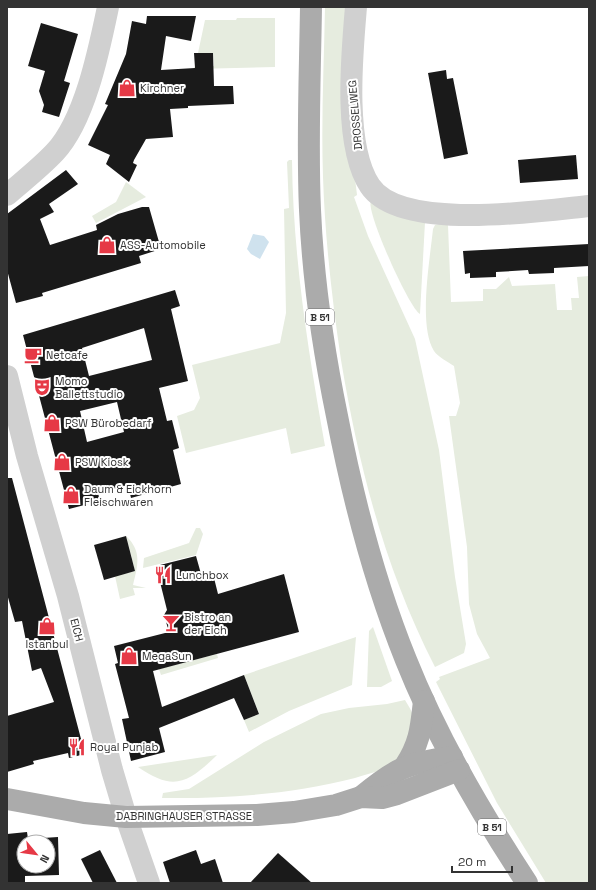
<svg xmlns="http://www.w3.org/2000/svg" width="596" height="890" font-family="'Space Grotesk',sans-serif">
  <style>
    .green { fill: #e6ecdf }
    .water { fill: #cfe2ee }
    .building { fill: #1a1a1a; fill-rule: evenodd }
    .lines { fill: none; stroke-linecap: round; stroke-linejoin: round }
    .minor { stroke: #d0d0d0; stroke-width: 22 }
    .major { stroke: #ababab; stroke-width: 22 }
    .labels { text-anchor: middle; stroke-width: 4; stroke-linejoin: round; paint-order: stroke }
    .shield { fill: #fff; stroke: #707070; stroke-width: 1 }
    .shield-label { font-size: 10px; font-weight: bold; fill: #333 }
    .poi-label { font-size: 11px; fill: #333; stroke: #fff; text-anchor: start }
    .street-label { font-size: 11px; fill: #333; stroke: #fff }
  </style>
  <rect width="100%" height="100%" fill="#fff"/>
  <g class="green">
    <path d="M325,7H348L354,170L357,195L354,197L368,236L415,339L439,450L455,577L466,644L464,653L435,667C385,569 359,468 341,360C332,299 325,238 323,177C321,120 324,64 325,7Z"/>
    <path d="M237,18H275V67L194,69V67L214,66L213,53H198L205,20H236Z"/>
    <path d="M289,160H292C293,256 308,351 325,446L291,454L286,428L186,453L177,416L194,410L200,398L192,365L280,343L286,313L284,209L289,208L287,162Z"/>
    <path d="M126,182L146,197L96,223L92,216L116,202Z"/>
    <path d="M371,201L425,222L420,314C410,310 365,210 371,201Z"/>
    <path d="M439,224L448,225L451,302L483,301V289H496L509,277L512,286L555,284L557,310H572L571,298H579L577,277L589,276V883H546L497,803L436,682L440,679L439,677L490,658L477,634L469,604L467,547L449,416H456L460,403L454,366C448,362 438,357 434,351C418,326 430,259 433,229L435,225Z"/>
    <path d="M196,528H200L203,534L196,555L143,568L144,558L189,543Z"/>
    <path d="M126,536C142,551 138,565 133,585L146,588H133L135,595L120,599L115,576L135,571Z"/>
    <path d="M373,627L392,681L381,687H367L369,631Z"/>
    <path d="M356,637L352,685L289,711L249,732L244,720L259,714L244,675Z"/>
    <path d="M217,654L218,658L161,675L159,669Z"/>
    <path d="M405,700C408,705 412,711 413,716C417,732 406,752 394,762C384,771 367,774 355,778C292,794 227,799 162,798L163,793L189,789L264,742L321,714L349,708L387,704Z"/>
    <path d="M217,755C188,783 174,792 138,767Z"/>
  </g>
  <path class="water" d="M253,234L264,236L269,242L260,259L251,254L247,249Z"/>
  <g class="building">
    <path d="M147,16H196L191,41L166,36L161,70L195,68L194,53H213L214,86H233L234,104L188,106V108L170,109L173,137L146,139L134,160L133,163L137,165L129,182L106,164L110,155L88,145L108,105L105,104L126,54L132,21L146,24Z"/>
    <path d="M41,23L78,34L64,81L70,83L59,117L42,112L44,105L39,91L45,71L28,66Z"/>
    <path d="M446,70L447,79L453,78L468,154L444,159L428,73Z"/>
    <path d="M576,155L578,179L520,183L518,160Z"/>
    <path d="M66,170L78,184L49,204L54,212L40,219L50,245L97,230L96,225L118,214L142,207H149L161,249L139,256L141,263L42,293L43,296L16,303L7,270V214Z"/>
    <path d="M589,244V266L554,268V273L529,274L528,270L496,272V277L470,278V273L465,274L463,251Z"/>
    <path d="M175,290L180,306L171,309L188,381L159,388L167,421L172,420L179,448L173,450L181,484L131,498L128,485L98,493L100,501L69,509L23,335ZM144,328L152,360L89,376L82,348ZM117,402L124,432L87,442L80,411Z"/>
    <path d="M7,478H12L85,754L69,758L68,753L33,761L34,764L7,772V716L54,702L41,668L32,671L22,621L15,622L7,594Z"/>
    <path d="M126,536L135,571L104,580L94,545Z"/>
    <path d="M196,556L203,581L214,578L218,594L284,574L299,632L153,671L162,707L244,675L259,714L244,720L234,698L159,728L165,752L131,761L122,719L129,718L115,664L118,663L114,646L169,632L164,615L167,610L156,566Z"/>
    <path d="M27,832L28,839L58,837L59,875L25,876V883H7V834ZM24,842H48V866H24Z"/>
    <path d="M100,850L117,883H93L81,859Z"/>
    <path d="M196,850L201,864L215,859L223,883H170L163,862Z"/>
    <path d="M278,853L312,883H250Z"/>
  </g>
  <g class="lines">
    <g class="minor">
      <path d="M356,7C352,54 343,146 370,186C401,232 540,211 589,206"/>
      <path d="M7,195C23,181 40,168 55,152C85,120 99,50 108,7"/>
      <path d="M7,376L27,456L68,596L112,770L126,817L149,883"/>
    </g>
    <g class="major">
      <path d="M311,7C310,75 307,143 310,210C313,279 323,348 337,416C353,499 374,581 406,660C437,738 481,813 527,883"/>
      <path d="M405,766C420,743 421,728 424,701"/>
      <path d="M361,797C396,768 407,763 452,757"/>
      <path d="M7,799L84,813L126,817L257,815L294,812L336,805L361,797L382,798L397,794L459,770"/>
    </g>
  </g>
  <defs>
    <g id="shop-bare" transform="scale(1.38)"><path d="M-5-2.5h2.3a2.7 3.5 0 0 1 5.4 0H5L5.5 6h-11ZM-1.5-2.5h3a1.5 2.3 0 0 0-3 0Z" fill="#e63946" stroke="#fff" stroke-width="2.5" paint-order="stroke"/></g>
    <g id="cafe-bare" transform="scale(1.38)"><path d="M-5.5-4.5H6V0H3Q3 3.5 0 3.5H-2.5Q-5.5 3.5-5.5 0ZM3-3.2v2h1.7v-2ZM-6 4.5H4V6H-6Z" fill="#e63946" stroke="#fff" stroke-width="2.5" paint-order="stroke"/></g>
    <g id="theatre-bare" transform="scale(1.38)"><path d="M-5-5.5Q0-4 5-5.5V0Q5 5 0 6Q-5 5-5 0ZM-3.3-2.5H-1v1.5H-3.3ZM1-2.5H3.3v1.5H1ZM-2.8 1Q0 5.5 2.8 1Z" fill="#e63946" stroke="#fff" stroke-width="2.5" paint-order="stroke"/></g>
    <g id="restaurant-bare" transform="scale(1.38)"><path d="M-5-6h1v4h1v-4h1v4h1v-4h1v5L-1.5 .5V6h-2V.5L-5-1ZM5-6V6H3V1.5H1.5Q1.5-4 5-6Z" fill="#e63946" stroke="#fff" stroke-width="2.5" paint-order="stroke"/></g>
    <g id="bar-bare" transform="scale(1.38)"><path d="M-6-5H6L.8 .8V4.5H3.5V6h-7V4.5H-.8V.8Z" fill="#e63946" stroke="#fff" stroke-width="2.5" paint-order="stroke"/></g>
  </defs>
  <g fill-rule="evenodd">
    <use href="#shop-bare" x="127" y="88"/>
    <use href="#shop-bare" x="107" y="245"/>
    <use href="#cafe-bare" x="33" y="355"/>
    <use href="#theatre-bare" x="42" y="387"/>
    <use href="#shop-bare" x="52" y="423"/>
    <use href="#shop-bare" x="62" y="462"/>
    <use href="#shop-bare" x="71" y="495"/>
    <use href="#restaurant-bare" x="163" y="575"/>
    <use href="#bar-bare" x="171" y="623"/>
    <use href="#shop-bare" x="47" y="626"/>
    <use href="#shop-bare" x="129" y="656"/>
    <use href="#restaurant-bare" x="77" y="747"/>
  </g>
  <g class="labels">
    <g class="shield">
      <rect x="306" y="309" width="28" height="16" rx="3"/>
      <rect x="478" y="819" width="28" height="16" rx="3"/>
    </g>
    <g class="shield-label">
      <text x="320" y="321">B 51</text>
      <text x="492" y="831">B 51</text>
    </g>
    <g class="poi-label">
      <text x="140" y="92">Kirchner</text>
      <text x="120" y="249">ASS-Automobile</text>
      <text x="46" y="359">Netcafe</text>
      <text x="55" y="385">Momo<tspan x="55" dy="13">Ballettstudio</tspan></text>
      <text x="65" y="427">PSW Bürobedarf</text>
      <text x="75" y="466">PSW Kiosk</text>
      <text x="84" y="493">Daum &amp; Eickhorn<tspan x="84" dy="13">Fleischwaren</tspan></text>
      <text x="176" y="579">Lunchbox</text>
      <text x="184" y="621">Bistro an<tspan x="184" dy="13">der Eich</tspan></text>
      <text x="47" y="648" text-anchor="middle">Istanbul</text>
      <text x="142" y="660">MegaSun</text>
      <text x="90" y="751">Royal Punjab</text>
    </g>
    <g class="street-label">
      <text transform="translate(355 115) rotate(-95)" y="4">DROSSELWEG</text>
      <text transform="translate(77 630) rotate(75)" y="4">EICH</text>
      <text x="184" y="820">DABRINGHAUSER STRASSE</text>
    </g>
  </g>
  <rect width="596" height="890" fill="none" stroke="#333333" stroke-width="16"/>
  <g transform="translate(36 854) rotate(119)"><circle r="19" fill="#ffffff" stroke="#adadad"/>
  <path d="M0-3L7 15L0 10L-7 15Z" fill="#e63946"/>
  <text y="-6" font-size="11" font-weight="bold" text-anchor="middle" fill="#333333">N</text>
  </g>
  <path d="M452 866v6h60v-6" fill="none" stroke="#333333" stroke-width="2"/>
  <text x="458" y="866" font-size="12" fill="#333333" stroke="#ffffff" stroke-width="3" paint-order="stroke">20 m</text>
</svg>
